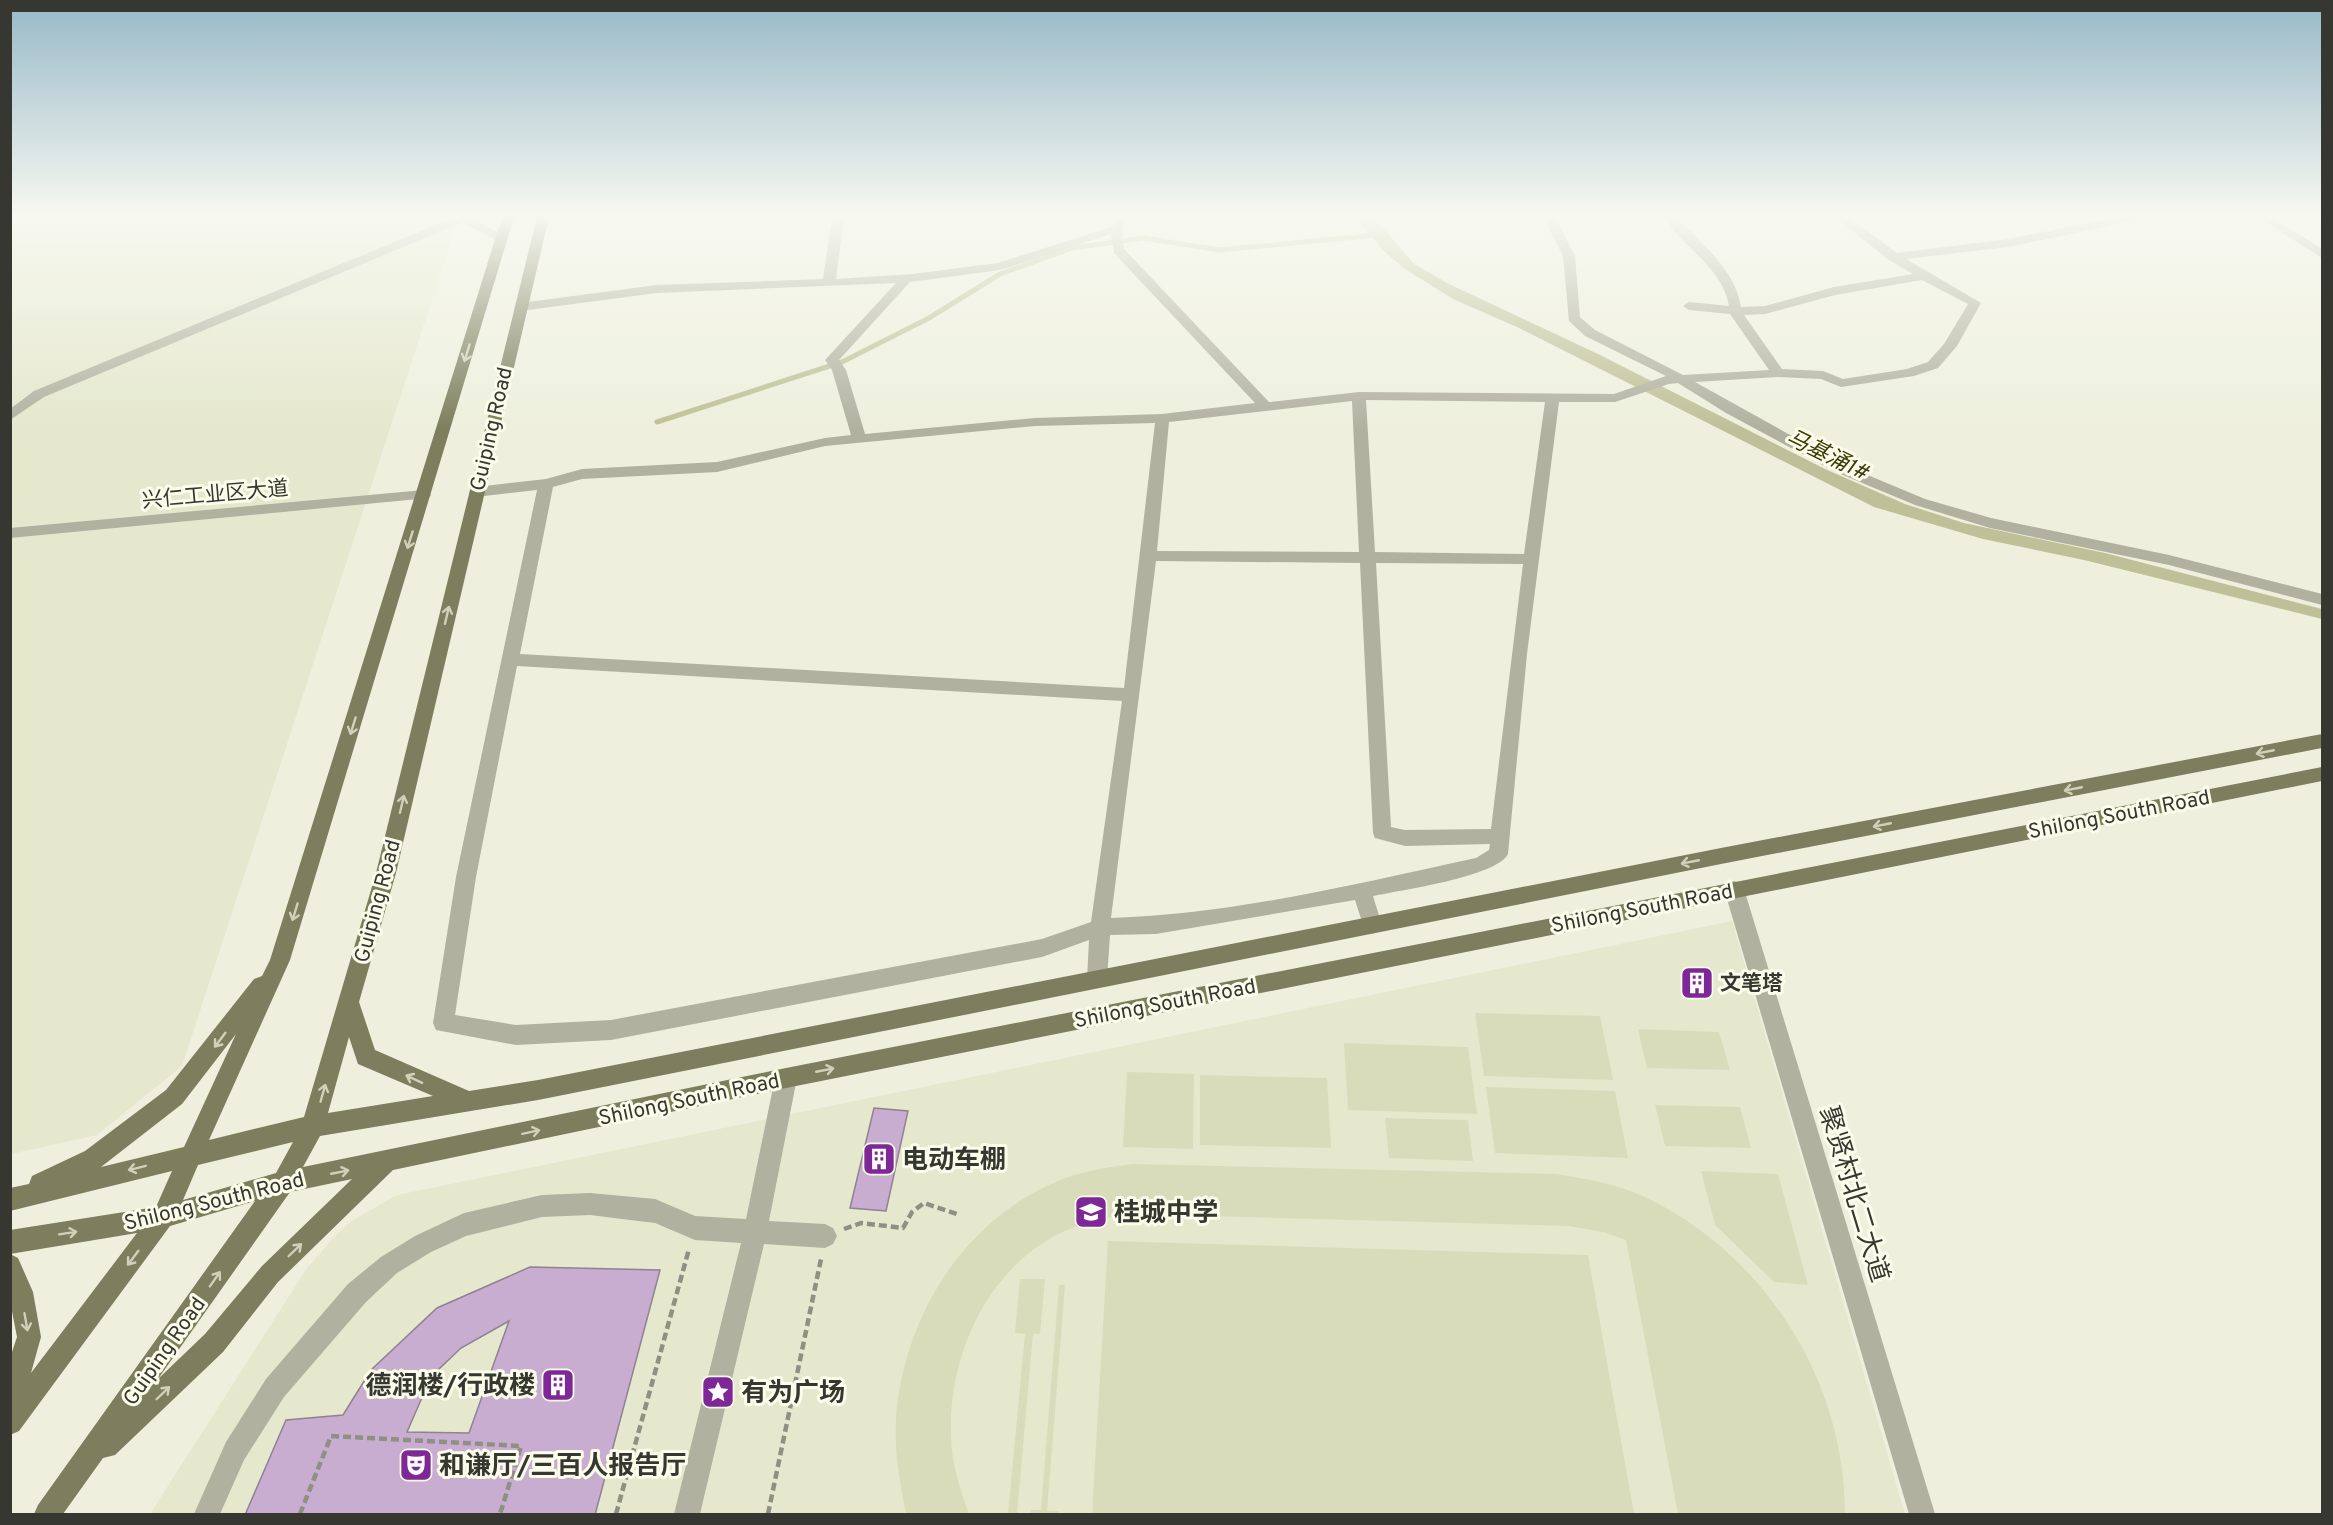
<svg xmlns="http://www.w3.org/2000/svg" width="2333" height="1525" font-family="Overpass,'Noto Sans SC',sans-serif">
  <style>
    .built { fill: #e5e8cd }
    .green { fill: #d9dcbb }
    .water { fill: #bec197 }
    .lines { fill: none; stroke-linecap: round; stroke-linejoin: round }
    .stream { stroke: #bec197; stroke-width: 5 }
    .building { fill: #c8add1; stroke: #8e8391; stroke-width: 1.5; fill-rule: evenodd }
    .path { stroke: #8e9083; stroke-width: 4.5; stroke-dasharray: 8 4; stroke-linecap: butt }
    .minor { fill: #b0b19f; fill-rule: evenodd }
    .major { fill: #7c7e5d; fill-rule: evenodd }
    .oneway { stroke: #cfd1b9 }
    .labels { text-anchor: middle; stroke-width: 6; stroke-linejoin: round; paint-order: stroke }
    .street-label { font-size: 21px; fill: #363730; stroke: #fbfdea }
    .poi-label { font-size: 21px; font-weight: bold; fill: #363730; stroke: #fbfdea; text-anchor: start }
    .water-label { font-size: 22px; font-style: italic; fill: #393b06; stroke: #fbfdea }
    .near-poi-label { font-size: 26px; font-weight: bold; fill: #363730; stroke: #fbfdea; text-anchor: start }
    .near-street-label { font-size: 26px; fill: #363730; stroke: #fbfdea }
  </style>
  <rect width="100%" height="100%" fill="#eef0dd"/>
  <g class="built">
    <path d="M10,217H459L182,1066L97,1135L11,1154Z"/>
    <path d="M1732,921L1905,1514H150L307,1268L334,1237L353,1220L397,1195Z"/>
  </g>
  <g class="green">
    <path d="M1475,1013L1600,1016L1613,1080L1484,1076Z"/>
    <path d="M1638,1029L1719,1032L1730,1070L1647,1068Z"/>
    <path d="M1344,1043L1468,1047L1477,1114L1348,1110Z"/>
    <path d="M1127,1072L1194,1074L1193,1149L1123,1147Z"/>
    <path d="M1200,1075L1327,1078L1331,1148L1200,1145Z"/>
    <path d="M1486,1087L1615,1091L1628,1158L1495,1153Z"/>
    <path d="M1655,1105L1740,1107L1751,1148L1665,1146Z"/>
    <path d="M1385,1118L1468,1120L1473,1161L1389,1158Z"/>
    <path d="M1133,1164L1557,1174C1587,1179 1617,1184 1645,1197C1766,1255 1845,1381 1845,1514H1678L1626,1240L1603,1232L1569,1226L1134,1214C1113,1216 1092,1220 1072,1228C991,1260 948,1352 951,1435C951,1462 960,1489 969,1514H906C900,1483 894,1451 896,1419C903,1318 963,1220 1058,1181C1082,1171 1108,1167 1133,1164Z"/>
    <path d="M1701,1171L1778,1174L1808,1285L1774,1282L1715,1225Z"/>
    <path d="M1108,1241L1588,1255L1634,1514H1092Z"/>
    <path d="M1020,1279H1045L1040,1334H1033L1017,1514H1008L1025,1334L1015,1333Z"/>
    <path d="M1059,1285H1065L1047,1511H1059V1514H1031V1510H1041Z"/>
  </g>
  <path class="water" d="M1355,217H1374L1413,263L1447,283L1598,354L1825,469L1905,504L1964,523L2105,553L2322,609V619L2084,560L1983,539L1874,507L1517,327L1453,299L1405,269L1385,252Z"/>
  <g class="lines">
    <path class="stream" d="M657,422L842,362L929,318L1000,274L1072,248L1144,238L1219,250L1378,235"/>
  </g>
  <g class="building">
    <path d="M1704,971L1712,994L1690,995L1682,972Z"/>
    <path d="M874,1108L908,1111L886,1211L850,1208Z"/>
    <path d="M530,1267L660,1270L595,1515H245L286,1420L343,1415L371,1370L437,1308ZM509,1321L469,1433L407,1432L424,1393L439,1369L461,1348Z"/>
  </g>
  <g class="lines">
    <g class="path">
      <path d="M844,1229L861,1223L903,1228L912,1212L924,1203L960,1215"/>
      <path d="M300,1514L331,1436L521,1446L500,1514"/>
      <path d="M616,1514L689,1249"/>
      <path d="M768,1514L821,1259"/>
    </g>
    <g class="minor">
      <path d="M455,217H472L507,238L497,241L463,222L44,397L10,420V409L34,391Z"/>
      <path d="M832,217H844L836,279L912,274L998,263L1114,226L1117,217H1125L1122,239L1124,249L1269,402L1359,392L1614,394L1666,376L1585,336L1569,321L1563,256L1543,217H1555L1575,256L1580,317L1595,330L1683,375L1769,370L1730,314L1689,310L1683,306L1689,302L1729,306C1722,266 1683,249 1664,217H1676C1701,243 1735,269 1741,307L1765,306L1834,287L1913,274L1889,260L1835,217H1848L1897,253L2008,239L2118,217H2139L2133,221L2008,247L1906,259L1981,303L1957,346L1938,368L1914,376L1841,387L1821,379L1778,377L1695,382L1846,466L1925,499L1991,518L2169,555L2322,594V605L2169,565L1990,528L1915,505L1836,472L1726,413L1678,383L1669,384L1615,402H1559L1527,654L1508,854C1496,877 1401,890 1373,896L1382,925L1379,931L1372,934L1365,931L1355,900L1156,934L1110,935L1107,979L1104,985L1097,988L1090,985L1087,979L1089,940L1042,957L611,1040L516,1045L436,1030L433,1023L456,877L537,490L476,497L469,492L476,487L546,479L582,469L717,462L825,438L851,435L832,370L825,360L896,283L657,293L520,311L514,307L520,303L657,285L823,279ZM1111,234L1114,253L1255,403L1162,414L1035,418L865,434L846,370L839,360L910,282L1000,270ZM1922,280L1968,304L1944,344L1928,362L1907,369L1843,379L1823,371L1782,369L1744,315L1765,314L1835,295ZM1366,400L1545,402L1524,554L1375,552ZM1352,401L1359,552L1157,551L1169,422ZM1155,423L1124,688L520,654L553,487L582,479L717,472L825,446L1035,426ZM1156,561L1360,563L1373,833L1375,838L1405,846L1490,844L1489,850L1476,858C1356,884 1234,914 1111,918ZM1376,563L1523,564L1491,829L1405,830L1391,827ZM517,666L1122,701L1091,922L1042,939L611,1020L516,1025L455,1015L476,877Z"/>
      <path d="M2258,217H2271L2322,249V258Z"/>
      <path d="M424,490L429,492L431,495L429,498L10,538V528Z"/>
      <path d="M1734,881L1741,883L1744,889L1935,1514H1909L1724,889L1727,883Z"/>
      <path d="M786,1068L794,1071L797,1078L769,1221L825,1224L833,1228L837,1236L833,1244L825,1248L764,1244L700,1514H674L741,1243L695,1240L655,1223L590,1215L542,1217L466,1236L431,1252L397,1273L366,1302L284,1397L244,1460L220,1514H194L226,1442L266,1379L348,1284L381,1257L415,1236L464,1213L542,1195L590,1193L655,1199L695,1216L746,1219L775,1078L778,1071Z"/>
    </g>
    <path class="major" d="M502,217H514L290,960L209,1140L304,1117L376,873L537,217H549L396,873L359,1002L375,1050L469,1091L538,1080L1721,848L2322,734V748L1721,864L538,1100L320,1136L303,1167L786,1068L2322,767V781L786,1088L393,1170L278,1282L223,1352L115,1455L103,1458L63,1514H34L38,1505L255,1201L170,1226L19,1431L10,1435V1358L17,1337L10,1301V1254L18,1258L33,1292L41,1337L31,1373L137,1233L10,1254V1230L156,1207L172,1171L10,1211V1188L29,1184L32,1176L85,1151L166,1090L254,979L262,976L270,960ZM236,1034L184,1147L101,1167L182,1104ZM349,1037L358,1064L433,1096L328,1113ZM293,1142L276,1173L183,1200L198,1165ZM352,1179L262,1266L205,1334L158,1379L290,1192Z"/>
  </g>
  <defs><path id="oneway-shaft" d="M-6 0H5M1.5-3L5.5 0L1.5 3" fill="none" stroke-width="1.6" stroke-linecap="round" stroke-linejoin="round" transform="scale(1.5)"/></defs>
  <g class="oneway">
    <use href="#oneway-shaft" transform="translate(467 353) rotate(107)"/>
    <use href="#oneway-shaft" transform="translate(410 540) rotate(107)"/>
    <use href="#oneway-shaft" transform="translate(447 615) rotate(-77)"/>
    <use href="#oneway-shaft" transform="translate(353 726) rotate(107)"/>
    <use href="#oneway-shaft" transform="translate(2265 752) rotate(169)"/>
    <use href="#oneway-shaft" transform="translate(2073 789) rotate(169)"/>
    <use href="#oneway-shaft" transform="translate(402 804) rotate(-77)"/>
    <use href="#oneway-shaft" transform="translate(1882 825) rotate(169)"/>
    <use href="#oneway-shaft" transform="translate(1690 862) rotate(169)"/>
    <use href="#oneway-shaft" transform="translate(295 912) rotate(107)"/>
    <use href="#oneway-shaft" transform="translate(220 1040) rotate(127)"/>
    <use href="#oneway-shaft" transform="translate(825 1070) rotate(-11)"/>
    <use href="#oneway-shaft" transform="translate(414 1079) rotate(-155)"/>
    <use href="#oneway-shaft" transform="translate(323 1093) rotate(-74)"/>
    <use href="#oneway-shaft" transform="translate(531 1132) rotate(-12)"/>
    <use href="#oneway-shaft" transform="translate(137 1168) rotate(166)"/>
    <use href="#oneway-shaft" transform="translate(340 1172) rotate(-11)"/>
    <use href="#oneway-shaft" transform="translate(68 1233) rotate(-9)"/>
    <use href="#oneway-shaft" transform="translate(295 1250) rotate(-44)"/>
    <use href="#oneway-shaft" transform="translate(133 1258) rotate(127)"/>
    <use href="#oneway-shaft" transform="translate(215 1279) rotate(-55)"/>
    <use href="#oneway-shaft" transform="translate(26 1322) rotate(80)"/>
    <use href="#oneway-shaft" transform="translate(163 1393) rotate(-44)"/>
  </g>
  <linearGradient id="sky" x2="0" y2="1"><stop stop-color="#97b9c8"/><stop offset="0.5" stop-color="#f7f8f0"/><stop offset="1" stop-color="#f7f8f0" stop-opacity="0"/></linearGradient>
  <rect width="2333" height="430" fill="url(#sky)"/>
  <defs>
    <g id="building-square" transform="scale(1.725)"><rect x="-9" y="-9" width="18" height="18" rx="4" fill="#7e2796" stroke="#fbfdea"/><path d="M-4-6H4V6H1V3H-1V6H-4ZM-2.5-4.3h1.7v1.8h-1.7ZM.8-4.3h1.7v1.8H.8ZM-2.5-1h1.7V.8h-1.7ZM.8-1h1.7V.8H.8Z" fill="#fff"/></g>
    <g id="school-square" transform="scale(1.725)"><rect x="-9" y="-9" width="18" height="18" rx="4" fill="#7e2796" stroke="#fbfdea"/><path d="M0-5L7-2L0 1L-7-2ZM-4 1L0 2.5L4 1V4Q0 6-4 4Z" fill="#fff"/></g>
    <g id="sight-square" transform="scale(1.725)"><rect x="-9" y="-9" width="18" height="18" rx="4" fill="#7e2796" stroke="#fbfdea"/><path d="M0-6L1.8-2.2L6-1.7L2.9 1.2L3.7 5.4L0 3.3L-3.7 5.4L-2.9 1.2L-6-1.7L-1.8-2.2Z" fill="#fff"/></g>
    <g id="theatre-square" transform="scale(1.725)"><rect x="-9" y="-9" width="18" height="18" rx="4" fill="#7e2796" stroke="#fbfdea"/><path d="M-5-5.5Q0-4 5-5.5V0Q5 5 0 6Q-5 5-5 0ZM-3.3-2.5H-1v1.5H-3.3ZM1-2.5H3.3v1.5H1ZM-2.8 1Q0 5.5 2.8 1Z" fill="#fff"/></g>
  </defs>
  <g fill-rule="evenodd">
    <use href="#building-square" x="1697" y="983"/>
    <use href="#building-square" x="879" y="1159"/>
    <use href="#school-square" x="1091" y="1212"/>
    <use href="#building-square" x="558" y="1385"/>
    <use href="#sight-square" x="718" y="1392"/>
    <use href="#theatre-square" x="416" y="1465"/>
  </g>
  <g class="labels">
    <g class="street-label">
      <text transform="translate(491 429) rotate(-77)" y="7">Guiping Road</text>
      <text transform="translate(215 494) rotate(-5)" y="7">兴仁工业区大道</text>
      <text transform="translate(2119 814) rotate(-11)" y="7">Shilong South Road</text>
      <text transform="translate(377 901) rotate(-75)" y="7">Guiping Road</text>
      <text transform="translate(1642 908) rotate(-11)" y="7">Shilong South Road</text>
      <text transform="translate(1165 1003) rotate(-11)" y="7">Shilong South Road</text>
      <text transform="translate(689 1099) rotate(-12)" y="7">Shilong South Road</text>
      <text transform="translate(214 1201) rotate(-14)" y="7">Shilong South Road</text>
      <text transform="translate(164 1351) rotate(-55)" y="7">Guiping Road</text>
    </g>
    <g class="poi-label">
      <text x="1720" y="990">文笔塔</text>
    </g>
    <g class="water-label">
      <text transform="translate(1828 454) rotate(26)" y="8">马基涌1#</text>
    </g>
    <g class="near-poi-label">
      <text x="902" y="1168">电动车棚</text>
      <text x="1114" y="1221">桂城中学</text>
      <text x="535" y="1394" text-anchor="end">德润楼/行政楼</text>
      <text x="741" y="1401">有为广场</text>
      <text x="439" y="1474">和谦厅/三百人报告厅</text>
    </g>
    <g class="near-street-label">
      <text transform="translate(1855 1194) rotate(73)" y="9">聚贤村北二大道</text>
    </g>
  </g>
  <rect width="2333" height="1525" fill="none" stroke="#363730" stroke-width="24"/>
</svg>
